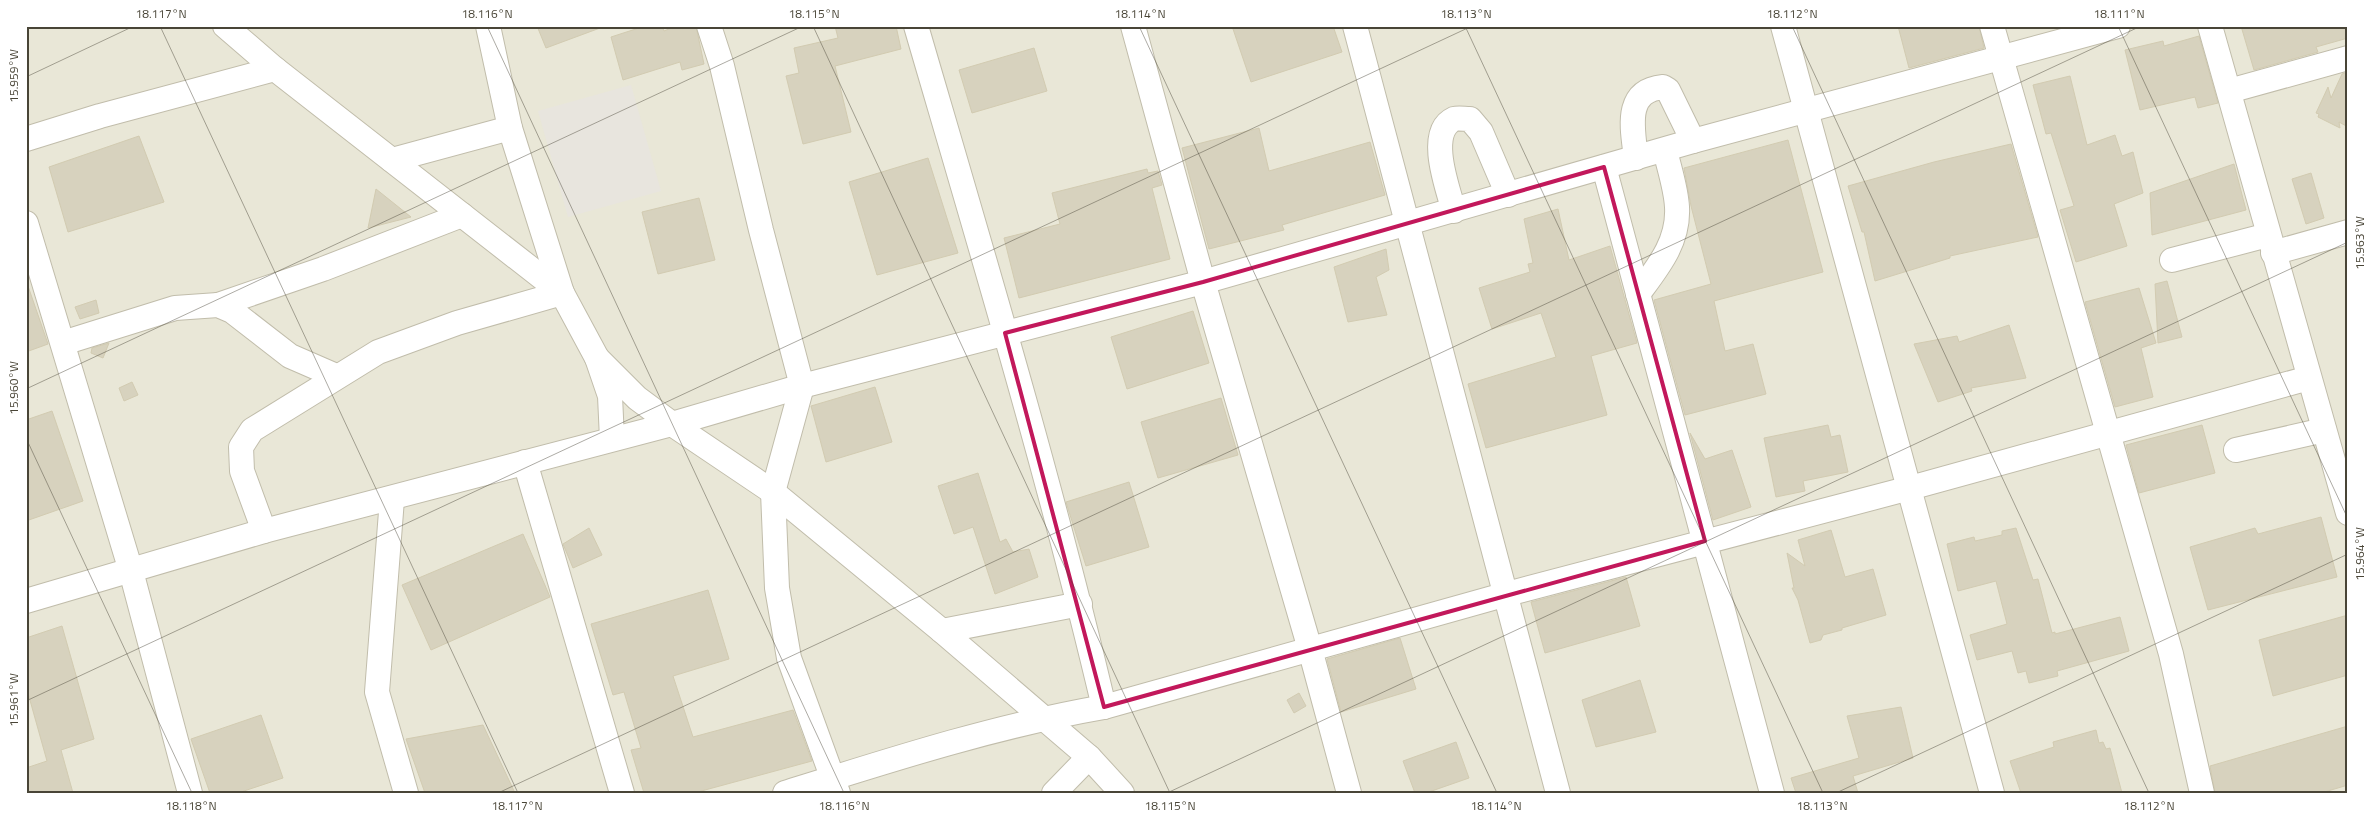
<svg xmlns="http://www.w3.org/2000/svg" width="2374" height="819" font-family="'Titillium Web',sans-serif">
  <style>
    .residential { fill: #e9e7d7 }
    .industrial { fill: #e8e5de }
    .building { fill: #d7d2be; stroke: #d2cbb1 }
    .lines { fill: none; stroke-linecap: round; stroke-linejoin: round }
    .minor-casing { stroke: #c1bdab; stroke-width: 26 }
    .minor { stroke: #fff; stroke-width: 24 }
    .marked { fill: none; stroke: #c2185b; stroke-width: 4; stroke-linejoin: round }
    .ticks { fill: none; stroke: #494537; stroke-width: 1; stroke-opacity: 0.45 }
    .neatline { fill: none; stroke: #494537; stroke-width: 2 }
    .ticks-label { font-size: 12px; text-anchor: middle; fill: #494537 }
  </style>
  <rect width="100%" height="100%" fill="#f5f4e9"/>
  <rect class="residential" x="26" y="26" width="2322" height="767"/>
  <path class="industrial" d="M631,85L661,191L568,217L538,111Z"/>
  <g class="building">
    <path d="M537,26H600V28L546,48Z"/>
    <path d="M645,26H662L664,31L676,26H696L704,64L682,70L680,62L623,80L611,37Z"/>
    <path d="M835,26H896L901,49L835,66L851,132L803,144L786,76L799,73L794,48L838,38Z"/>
    <path d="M1232,26H1333L1342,52L1251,82Z"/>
    <path d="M1898,26H1979L1984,48L1909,68Z"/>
    <path d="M2241,26H2348V38L2316,47L2318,52L2254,70Z"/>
    <path d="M2199,36L2218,103L2198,108L2195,97L2140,110L2125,50L2163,41L2164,46Z"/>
    <path d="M1034,48L1047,91L972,113L959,70Z"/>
    <path d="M2348,72V127L2339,122L2340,128L2318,117L2319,114L2316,113L2328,87L2331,98L2342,74Z"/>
    <path d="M2070,76L2087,145L2115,135L2122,156L2133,152L2143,193L2114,204L2127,246L2076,262L2060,210L2074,206L2051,133L2046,134L2033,85Z"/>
    <path d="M1259,128L1269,171L1370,142L1385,195L1282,225L1284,230L1209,249L1182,148Z"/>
    <path d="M139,136L164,202L68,232L49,167Z"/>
    <path d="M1788,140L1823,272L1714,301L1725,351L1753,344L1766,394L1685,415L1654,300L1711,284L1691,206L1684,168Z"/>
    <path d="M2011,144L2038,237L1950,256V258L1875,281L1864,232H1862L1848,186L1934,162Z"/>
    <path d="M928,158L958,253L877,275L849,182Z"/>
    <path d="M2234,164L2246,210L2152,235L2150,193Z"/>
    <path d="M1147,169L1148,173L1158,171L1162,185L1152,188L1170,259L1019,298L1004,238L1060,224L1052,193Z"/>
    <path d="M2311,173L2324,218L2306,224L2292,179Z"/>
    <path d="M376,189L411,217L368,228Z"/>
    <path d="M699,198L715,260L658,274L642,212Z"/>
    <path d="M1558,209L1569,260L1610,246L1637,343L1591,356L1607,415L1486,448L1468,384L1556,357L1541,313L1492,329L1479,288L1530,272L1528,264L1533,263L1524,219Z"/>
    <path d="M1386,249L1389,270L1376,277L1387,315L1348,322L1334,267Z"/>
    <path d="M2167,281L2182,337L2158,343L2155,284Z"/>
    <path d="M26,286H28L48,344L26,352Z"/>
    <path d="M2139,288L2156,343L2141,348L2153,397L2115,407L2085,302Z"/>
    <path d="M96,300L99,313L80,319L75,307Z"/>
    <path d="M1193,311L1209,363L1127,389L1111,337Z"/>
    <path d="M2009,325L2026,378L1971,388L1972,391L1938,402L1914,344L1957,336L1959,342Z"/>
    <path d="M109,343L103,358L91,353L92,348Z"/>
    <path d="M132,382L138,395L124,401L119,388Z"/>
    <path d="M875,387L892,442L826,462L811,406Z"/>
    <path d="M1221,398L1238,455L1158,478L1141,422Z"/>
    <path d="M52,411L83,501L26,521V420Z"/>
    <path d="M1828,425L1831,437L1840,435L1848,472L1803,481L1805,491L1776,497L1764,438Z"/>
    <path d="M2202,425L2215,473L2139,493L2126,445Z"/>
    <path d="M1690,433L1705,459L1732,450L1751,507L1713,520Z"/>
    <path d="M978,473L1000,542L1006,539L1013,552L1029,549L1038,577L995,594L973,527L954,534L938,486Z"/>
    <path d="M1129,482L1149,547L1086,566L1066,502Z"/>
    <path d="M2321,517L2337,577L2208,610L2190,547L2255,528L2258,534Z"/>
    <path d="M589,528L602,555L573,568L563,544Z"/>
    <path d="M2016,528L2033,580L2038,579L2052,633L2055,632V634L2120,617L2129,651L2057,671L2058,676L2029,683L2026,671L2018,673L2012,651L1977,660L1970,635L2007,624L1996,581L1958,591L1947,544L1974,537L1975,541L2002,535V531Z"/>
    <path d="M1831,530L1845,577L1873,569L1886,615L1842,628V630L1823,635L1821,640L1810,643L1798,600L1792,588H1794L1787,553L1805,566L1798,540Z"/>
    <path d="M523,534L550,597L431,650L402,585Z"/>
    <path d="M1626,577L1640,626L1545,653L1531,602Z"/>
    <path d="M708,590L729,659L673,676L693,737L793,710L812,761L694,793H644L631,750L641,748L624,692L613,695L591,624Z"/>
    <path d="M2348,615V675L2273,696L2259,640Z"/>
    <path d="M62,626L94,739L61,750L73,793H26V768L47,761L26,686V638Z"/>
    <path d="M1400,638L1416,689L1341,712L1327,659Z"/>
    <path d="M1640,680L1656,732L1596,747L1582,700Z"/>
    <path d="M1299,693L1306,706L1294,713L1287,700Z"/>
    <path d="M1901,707L1913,758L1853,776L1858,793H1796L1791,778L1859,758L1847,716Z"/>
    <path d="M261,715L283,778L238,793H210L191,739Z"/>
    <path d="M483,725L515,793H425L406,739Z"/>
    <path d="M2348,726V785L2321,793H2215L2210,766Z"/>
    <path d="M2096,730L2099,743L2103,742L2106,749L2110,748L2122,793H2021L2010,761L2054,747L2053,742Z"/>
    <path d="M1456,742L1469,778L1426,793H1415L1403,761Z"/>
  </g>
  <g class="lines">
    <g class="minor-casing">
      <g id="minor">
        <path d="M225,26L275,69L562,293"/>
        <path d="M488,26L510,128L562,293L597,358L610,396L612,439"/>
        <path d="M709,26L722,66L761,230L802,386L773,492L777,588L789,658L838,793"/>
        <path d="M916,26C982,252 1050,478 1104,707"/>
        <path d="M1133,26L1203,282L1310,649L1349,793"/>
        <path d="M1355,26L1558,793"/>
        <path d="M1783,26L1992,793"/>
        <path d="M1992,26L2171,654L2202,793"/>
        <path d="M2210,26L2348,513"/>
        <path d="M2229,91L2348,58"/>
        <path d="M26,139L100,116L275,69"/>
        <path d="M1636,158C1633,130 1623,91 1663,87L1668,90L1693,141"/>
        <path d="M392,160L510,128"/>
        <path d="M1604,167L1772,793"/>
        <path d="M1454,211C1448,189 1426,132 1454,119C1458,118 1465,119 1470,119L1481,132L1508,195"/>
        <path d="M26,223L131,571L190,793"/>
        <path d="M2273,253L2348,232"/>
        <path d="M2172,260L2268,235"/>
        <path d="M1638,294C1658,267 1679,242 1677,207C1676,188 1669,168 1665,150"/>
        <path d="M218,305L323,269L462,215"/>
        <path d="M63,343L175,308L218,305L232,311L290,356L336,376"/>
        <path d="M597,358L637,398L672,424L773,492L942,631L1089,757L1122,793"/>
        <path d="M2236,450L2324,430"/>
        <path d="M525,462L622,793"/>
        <path d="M392,499L377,692L406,793"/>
        <path d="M264,531L242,471L241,447L252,430L378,352L457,323L562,293"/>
        <path d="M26,601L264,531L672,424L802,386L1203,282L1693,141L2118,26"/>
        <path d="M942,631L1080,604"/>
        <path d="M785,793C890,760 995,726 1104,707L1507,594L1910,488L2309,378"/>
        <path d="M1054,793L1089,757"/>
      </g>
    </g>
    <use href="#minor" class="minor"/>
  </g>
  <path class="marked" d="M1604,167L1705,541L1104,707L1005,333L1203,282Z"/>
  <path class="ticks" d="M160,26L518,793M487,26L844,793M813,26L1170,793M1139,26L1497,793M1465,26L1823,793M1792,26L2149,793M2118,26L2348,519M26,77L134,26M26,389L803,26M26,438L192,793M26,701L1472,26M498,793L2141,26M1167,793L2348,242M1836,793L2348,554"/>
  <rect width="2374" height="819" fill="none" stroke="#ffffff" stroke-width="55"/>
  <rect x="28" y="28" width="2318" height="764" class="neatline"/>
  <g class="ticks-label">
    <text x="161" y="18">18.117°N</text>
    <text x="487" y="18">18.116°N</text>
    <text x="814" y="18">18.115°N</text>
    <text x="1140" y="18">18.114°N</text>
    <text x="1466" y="18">18.113°N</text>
    <text x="1792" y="18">18.112°N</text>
    <text x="2119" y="18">18.111°N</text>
    <text transform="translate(14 76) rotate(-90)" y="4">15.959°W</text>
    <text transform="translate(2360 243) rotate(-90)" y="4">15.963°W</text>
    <text transform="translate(14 388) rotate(-90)" y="4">15.960°W</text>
    <text transform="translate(2360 554) rotate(-90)" y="4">15.964°W</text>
    <text transform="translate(14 700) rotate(-90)" y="4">15.961°W</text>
    <text x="191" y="810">18.118°N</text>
    <text x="517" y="810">18.117°N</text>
    <text x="844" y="810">18.116°N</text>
    <text x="1170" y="810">18.115°N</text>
    <text x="1496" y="810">18.114°N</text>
    <text x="1822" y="810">18.113°N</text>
    <text x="2149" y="810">18.112°N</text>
  </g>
</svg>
